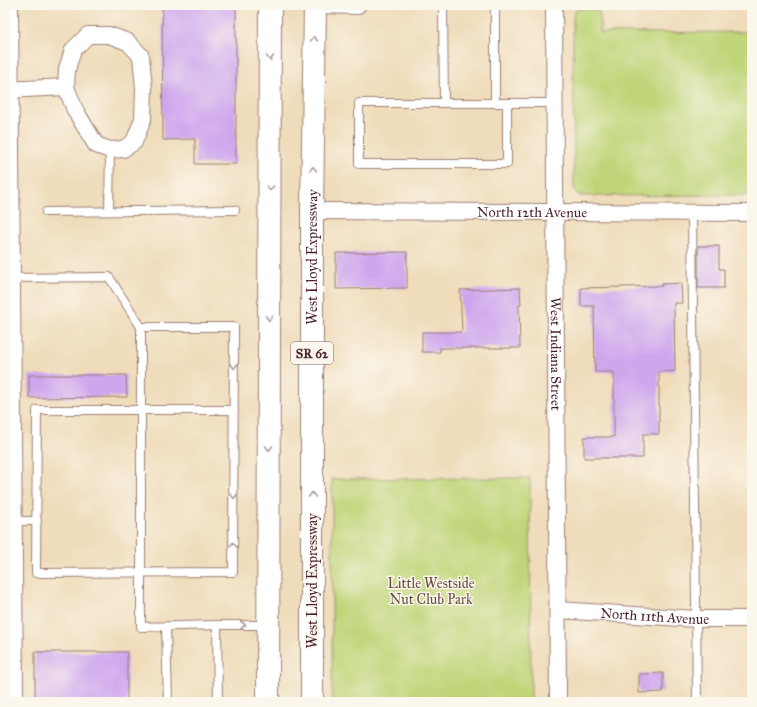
<svg xmlns="http://www.w3.org/2000/svg" width="757" height="707" font-family="'IM FELL Great Primer',serif">
  <style>
    .green { fill: #c0d579; stroke: #857a52 }
    .building { fill: #cea6ee }
    .lines { fill: none; stroke-linecap: round; stroke-linejoin: round }
    .lane-casing { stroke: #9c7e72; stroke-width: 10 }
    .street-casing { stroke: #9c7e72; stroke-width: 18 }
    .secondary-casing { stroke: #9c7e72; stroke-width: 24 }
    .highway-casing { stroke: #9c7e72; stroke-width: 24 }
    .lane { stroke: #fff; stroke-width: 8 }
    .street { stroke: #fff; stroke-width: 16 }
    .secondary { stroke: #fff; stroke-width: 22 }
    .highway { stroke: #fff; stroke-width: 22 }
    .oneway { stroke: #ae9aa0 }
    .labels { text-anchor: middle; stroke-width: 3; stroke-linejoin: round; paint-order: stroke }
    .shield { fill: #fbf7ec; stroke: #7f6065; stroke-width: 1 }
    .shield-label { font-size: 13px; font-weight: bold; fill: #4a1f2b }
    .street-label { font-size: 14px; fill: #4a1f2b; stroke: #fbf7ec }
    .park-label { font-size: 14px; fill: #684c3e; stroke: #fbf7ec }
  </style>
  <rect width="100%" height="100%" fill="#fbf7ec"/>
  <filter id="ink" filterUnits="userSpaceOnUse"><feTurbulence type="fractalNoise" baseFrequency=".025" numOctaves="2"/><feDisplacementMap in="SourceGraphic" scale="8" xChannelSelector="R" yChannelSelector="G"/><feConvolveMatrix kernelMatrix="1 2 1 2 8 2 1 2 1" color-interpolation-filters="sRGB"/></filter>
  <filter id="wash" filterUnits="userSpaceOnUse"><feTurbulence type="fractalNoise" baseFrequency=".012" numOctaves="4" result="noise"/><feDisplacementMap in="SourceGraphic" scale="16" xChannelSelector="R" yChannelSelector="G"/><feGaussianBlur stdDeviation="0.9" result="paint"/><feColorMatrix in="noise" values="0 0 0 0 0 0 0 0 0 0 0 0 0 0 0 0 0 1.4 0 .05"/><feComposite in="paint" operator="in"/></filter>
  <g filter="url(#wash)">
    <rect width="100%" height="100%" fill="#efdcba"/>
    <g class="green">
      <path d="M588,8L598,11L600,15V33L752,32V195L582,196L576,193L574,186L573,16L576,10Z"/>
      <path d="M530,478L531,702H332V479Z"/>
    </g>
    <g id="blocks">
      <g class="building">
        <path d="M162,5H236V164H195V139L163,140Z"/>
        <path d="M698,246H719V269H724V288H698Z"/>
        <path d="M407,252V288L336,289V253Z"/>
        <path d="M681,283L682,303H674L675,371L659,372V434H643V458H584V437H614V372H595L594,306H581V288L662,286V284Z"/>
        <path d="M520,288L521,305H519L520,348H440V352H422V332H461L462,330L460,290Z"/>
        <path d="M29,375H126L127,397L29,398Z"/>
        <rect x="35" y="652" width="92" height="50"/>
        <path d="M663,673V692L639,693V674Z"/>
      </g>
    </g>
  </g>
  <g filter="url(#ink)">
    <use href="#blocks" fill-opacity="0" stroke="#9c7e72" stroke-width="1"/>
    <g class="lines">
      <g class="lane-casing">
        <g id="lane">
          <path d="M443,5L444,103"/>
          <path d="M495,5V103H359V164H507V104"/>
          <path d="M316,9L358,10L363,5"/>
          <path d="M495,103H555"/>
          <path d="M109,211L110,150"/>
          <path d="M46,212L235,210"/>
          <path d="M692,213L697,702"/>
          <path d="M10,278L109,277L141,327V627L217,625L218,702"/>
          <path d="M141,327H234L233,572L36,573L37,410H234"/>
          <path d="M11,521H37"/>
          <path d="M217,625H268"/>
          <path d="M166,627L168,702"/>
        </g>
      </g>
      <g class="street-casing">
        <g id="street">
          <path id="s1" d="M554,5L558,702"/>
          <path d="M88,35H109L128,42L141,56L144,88L143,119L134,142L123,149L110,150L96,145L75,110L66,87L67,69L73,50Z"/>
          <path d="M5,90L66,87"/>
          <path id="s2" d="M312,211L752,213"/>
          <path id="s3" d="M558,610L696,619H752"/>
        </g>
      </g>
      <g class="secondary-casing">
        <path id="secondary" d="M7,5L12,702"/>
      </g>
      <g class="highway-casing">
        <g id="highway">
          <path d="M268,702L270,5"/>
          <path id="s4" d="M312,702V211L315,5"/>
        </g>
      </g>
      <use href="#lane" class="lane"/>
      <use href="#street" class="street"/>
      <use href="#secondary" class="secondary"/>
      <use href="#highway" class="highway"/>
    </g>
    <defs><path id="oneway-chevron" d="M-2-3.5L2.5 0L-2 3.5" fill="none" stroke-width="1.6" stroke-linecap="round" stroke-linejoin="round"/></defs>
    <g class="oneway">
      <use href="#oneway-chevron" transform="translate(314 39) rotate(-90)"/>
      <use href="#oneway-chevron" transform="translate(270 58) rotate(90)"/>
      <use href="#oneway-chevron" transform="translate(313 169) rotate(-89)"/>
      <use href="#oneway-chevron" transform="translate(270 188) rotate(90)"/>
      <use href="#oneway-chevron" transform="translate(269 318) rotate(90)"/>
      <use href="#oneway-chevron" transform="translate(234 366) rotate(90)"/>
      <use href="#oneway-chevron" transform="translate(269 448) rotate(90)"/>
      <use href="#oneway-chevron" transform="translate(312 495) rotate(-90)"/>
      <use href="#oneway-chevron" transform="translate(234 496) rotate(90)"/>
      <use href="#oneway-chevron" transform="translate(233 545) rotate(-90)"/>
      <use href="#oneway-chevron" transform="translate(243 625)"/>
    </g>
  </g>
  <g class="labels">
    <rect class="shield" x="291" y="342" width="42" height="22" rx="3"/>
    <g class="shield-label">
      <text x="312" y="358">SR 62</text>
    </g>
    <g class="street-label">
      <text dy="5" stroke="none"><textPath href="#s2" startOffset="220">North 12th Avenue</textPath></text>
      <text dy="5" stroke="none"><textPath href="#s4" startOffset="445">West Lloyd Expressway</textPath></text>
      <text dy="5" stroke="none"><textPath href="#s1" startOffset="349">West Indiana Street</textPath></text>
      <text transform="translate(312 581) rotate(-90)" y="5">West Lloyd Expressway</text>
      <text dy="5" stroke="none"><textPath href="#s3" startOffset="97">North 11th Avenue</textPath></text>
    </g>
    <g class="park-label">
      <text x="431" y="588">Little Westside<tspan x="431" dy="16">Nut Club Park</tspan></text>
    </g>
  </g>
  <rect width="757" height="707" fill="none" stroke="#fbf7ec" stroke-width="20"/>
</svg>
